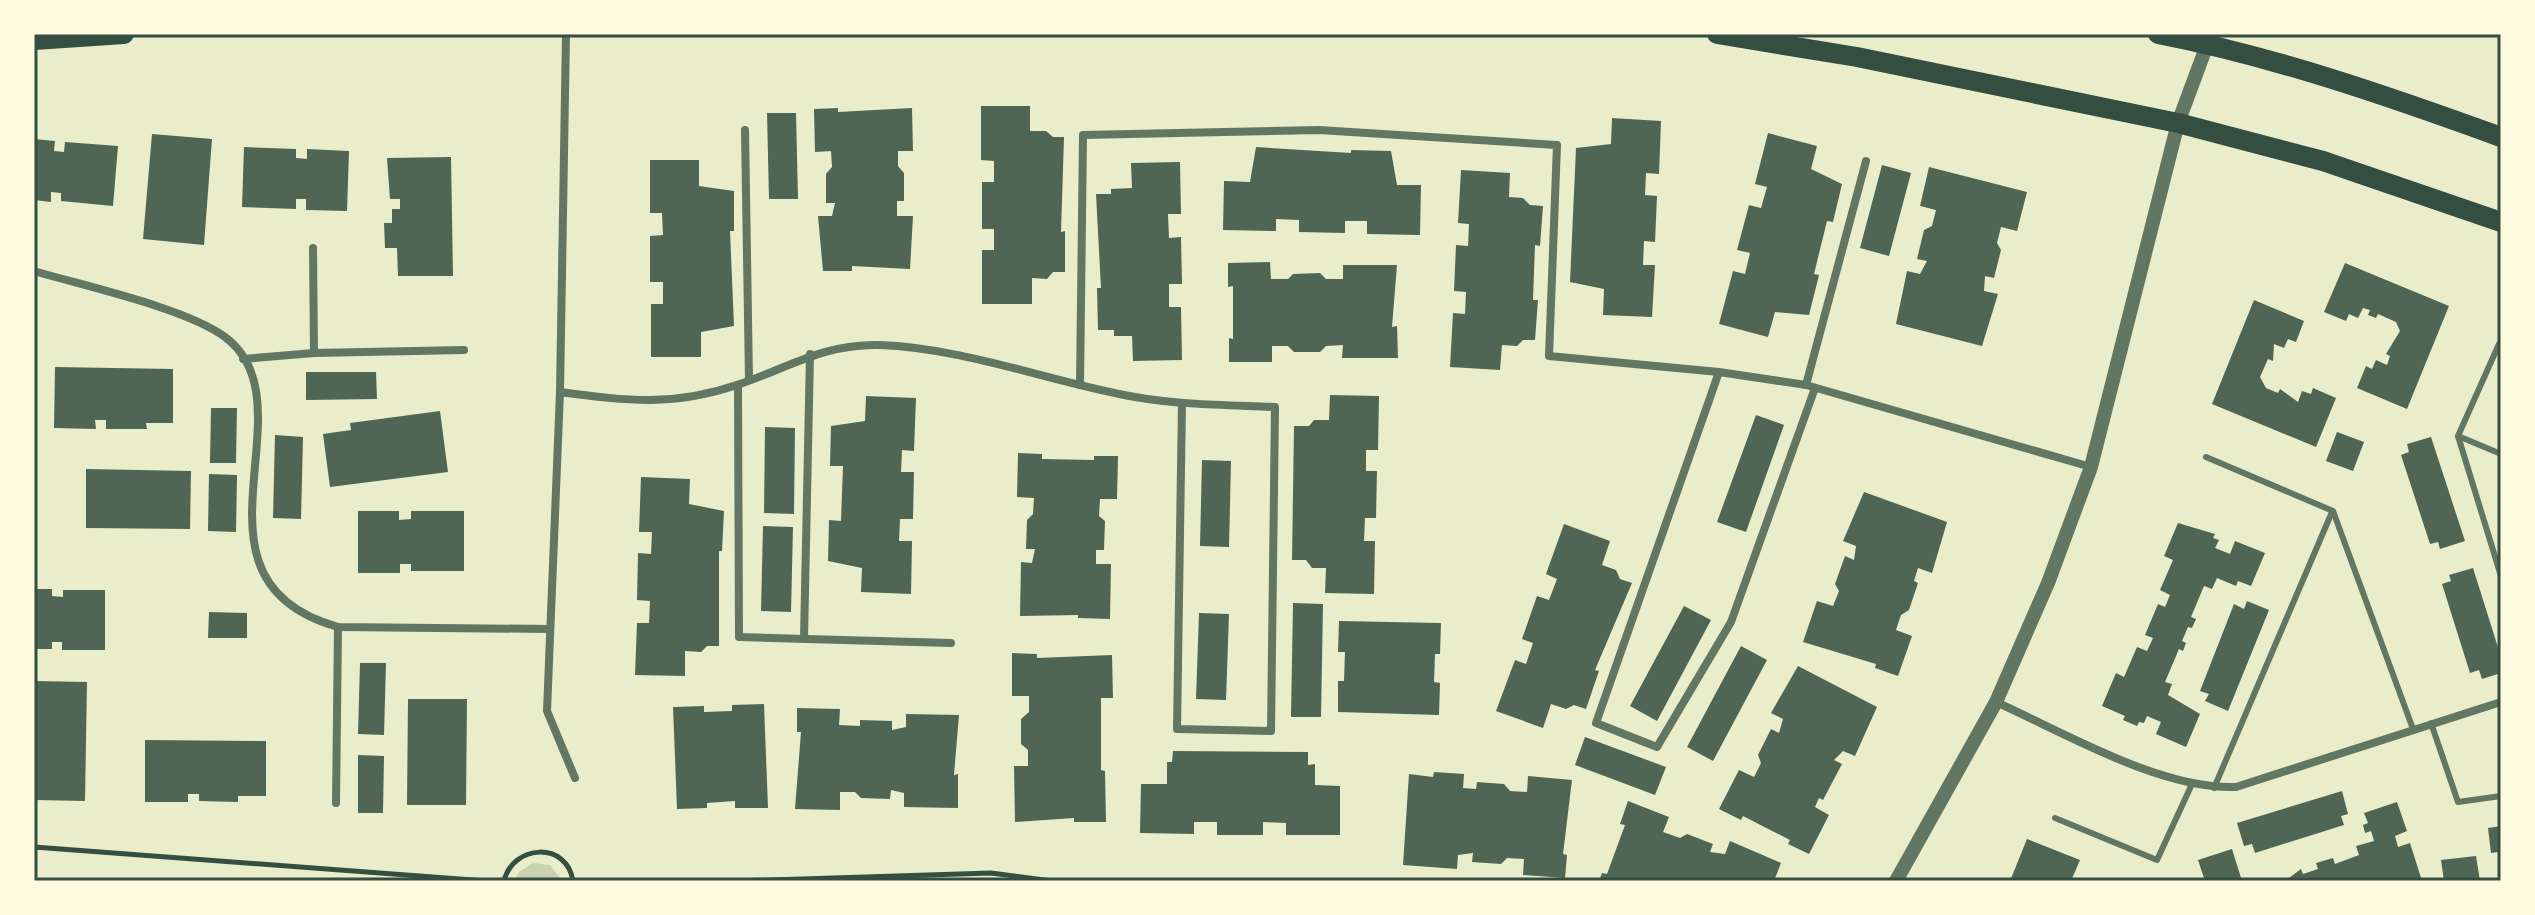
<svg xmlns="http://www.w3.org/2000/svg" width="2535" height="915" font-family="Roboto,sans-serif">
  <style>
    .green { fill: #cad2ad }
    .building { fill: #4f6655 }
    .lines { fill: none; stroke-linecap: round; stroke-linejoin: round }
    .path { stroke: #344e41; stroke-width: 5 }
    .service { stroke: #617663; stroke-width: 6 }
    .minor { stroke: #617663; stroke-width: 8 }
    .tertiary { stroke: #617663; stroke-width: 14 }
    .primary { stroke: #344e41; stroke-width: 20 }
    .neatline { fill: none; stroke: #344e41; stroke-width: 3 }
  </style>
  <rect width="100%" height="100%" fill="#e9edc9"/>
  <path class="green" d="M533,863L550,865L562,881H514L519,872Z"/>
  <g class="building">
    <path d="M981,106H1030V131H1046L1053,137H1064L1061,232L1065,231V272H1053L1047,279L1032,278V304H982V250H994V229H982V182H994V161L981,160Z"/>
    <path d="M838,108V112L912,108L913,151H898V166L904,173V201H897V216H913L910,269L852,266V271H823L818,216H832L835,203H826V174L832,167L831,151L815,152L814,109Z"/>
    <path d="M767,113H796L798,199H769Z"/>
    <path d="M1612,118L1661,121L1659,174L1646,173L1645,195L1657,196L1655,242L1644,241L1643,265H1655L1652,317L1603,315L1604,289L1570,282L1576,148L1611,144Z"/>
    <path d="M1768,133L1817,146L1811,169L1842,184L1833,222L1827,221L1814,274L1819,275L1809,315L1775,312L1768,337L1719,324L1733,271L1745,274L1750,253L1737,250L1749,205L1761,208L1767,187L1755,184Z"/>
    <path d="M152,134L212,139L204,245L143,239Z"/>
    <path d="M34,139L55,141L54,151L64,152L65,142L118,146L113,206L61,201V193L51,192V202L34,200Z"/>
    <path d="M244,147L296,149V158L307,159V149L349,151L347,211L306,210V199H296V209L242,207Z"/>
    <path d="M1256,147L1351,153V150L1391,151L1397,185H1421L1420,235L1367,234V221H1345V233L1299,232V220L1276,219V231L1223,230L1224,181L1250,182Z"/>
    <path d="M451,157L453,276H398L397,248H385L384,223H392V209H400V199H390L387,158Z"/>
    <path d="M650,160H699V186L734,191V231H730L734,326L701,332V357H651V304H663V282H650V236L663,235L662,213H650Z"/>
    <path d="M1180,162L1181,214H1168L1169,238L1181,237L1182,284H1169V307H1181L1182,360L1133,361L1132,336H1114V330H1098L1097,288H1101L1096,194H1111V189L1132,188L1131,163Z"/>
    <path d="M1882,165L1911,173L1889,256L1860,248Z"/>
    <path d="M1929,167L2027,192L2017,231L2001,227L1997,243L2001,250L1994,278L1985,276L1984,291L1998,294L1982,346L1896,324L1907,271L1920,274L1927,261L1917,259L1924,230L1932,226L1936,210L1920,206Z"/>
    <path d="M1461,170L1510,173L1509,197L1523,198L1530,205L1543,206L1540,246L1535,245L1533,300H1538L1535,340H1523L1517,346L1502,345L1500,370L1450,367L1453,313L1465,314L1466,292L1454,291L1456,245L1468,246L1469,224L1458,223Z"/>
    <path d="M1270,262L1271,279H1288L1293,274L1320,273L1326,279H1343V265H1397L1392,327L1397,326L1398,358H1342L1343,345L1326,346L1320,352H1294L1288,346H1272V362H1229V338L1233,339V286L1228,287V263Z"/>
    <path d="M2345,263L2449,306L2407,409L2357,388L2366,366L2372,369L2376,360L2387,365L2390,356L2386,354L2400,331L2396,322L2378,314L2376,318L2368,315L2370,310L2363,308L2358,318L2349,314L2346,321L2324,312Z"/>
    <path d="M2254,300L2304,321L2296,342L2288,339L2284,348L2274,344L2273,361L2268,359L2260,377L2266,388L2278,393L2280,389L2298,402L2302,391L2311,394L2313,388L2336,398L2316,447L2212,404Z"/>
    <path d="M55,367L173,369V423H146L147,429H106V420H95L96,429L54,428Z"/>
    <path d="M306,372H376L377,399L306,400Z"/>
    <path d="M1330,395L1379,396L1378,450H1366V471H1377L1376,518H1365L1364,541H1375L1374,594L1325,593L1326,568H1312L1306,560H1292L1294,426H1309L1314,420H1329Z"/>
    <path d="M866,396L916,398L914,451L902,450L901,472H914L913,519H900L899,541H912L911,594L861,592L862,568L828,561L829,520L841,521L843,466H830L831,426L865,421Z"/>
    <path d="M211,408H237L236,463H210Z"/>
    <path d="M440,411L448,472L330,487L323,434L351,430L350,423Z"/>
    <path d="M1756,415L1784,425L1746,532L1717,522Z"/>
    <path d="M765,427L795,428L794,514L764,513Z"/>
    <path d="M2337,432L2364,442L2353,471L2326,461Z"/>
    <path d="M275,435L303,437L301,519L273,518Z"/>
    <path d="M2431,437L2465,541L2440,549L2438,542L2430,544L2401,455L2409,452L2407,444Z"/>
    <path d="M1018,453L1042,454V459L1094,460V456H1118L1117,499H1100L1099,516L1105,521L1104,550H1096V564H1111L1110,619L1078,618V615L1020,616L1021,562L1032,563L1035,549H1026L1027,520L1033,514L1034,498L1017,497Z"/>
    <path d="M1202,460L1231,461L1229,547L1200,546Z"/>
    <path d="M86,469L191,471L190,529L86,528Z"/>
    <path d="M209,474L237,475L236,532L208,531Z"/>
    <path d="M641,477L690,479L689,504L724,511L722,551H719V646H707L701,652L685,651V676L635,675L637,623H649L650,601L637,600L638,553L651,554L652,532H639Z"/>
    <path d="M1864,492L1947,522L1932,573L1918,568L1914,581L1918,583L1909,610L1901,615L1896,630L1912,636L1898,676L1875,668L1876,664L1803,642L1817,601L1833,606L1839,591L1835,584L1845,556L1854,560L1856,546L1843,541Z"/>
    <path d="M358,511H399V520L411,519V511H464V571H411V564H400V573H358Z"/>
    <path d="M2178,523L2215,534L2213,538L2219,540L2215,548L2230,554L2235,541L2265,553L2251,586L2238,581L2236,586L2217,578L2212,589L2204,586L2191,617L2196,619L2192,628L2188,627L2182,641L2186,643L2183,651L2179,649L2165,682L2172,684L2168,695L2200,714L2186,747L2156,734L2161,722L2147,716L2144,723L2139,722L2137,726L2123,720L2125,716L2102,706L2116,673L2124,677L2137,647L2147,651L2153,638L2145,635L2158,604L2165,607L2170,595L2160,590L2173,560L2164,556Z"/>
    <path d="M1564,524L1610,541L1602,565L1616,570L1620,579L1632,583L1595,670L1599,671L1586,709L1574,705L1566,709L1551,704L1543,728L1496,711L1515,660L1526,664L1533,643L1522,639L1537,596L1549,600L1557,579L1546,574Z"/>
    <path d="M763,526L793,527L791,612L761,611Z"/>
    <path d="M2473,568L2501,657V673L2482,679L2479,670L2470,673L2442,584L2451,581L2449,575Z"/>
    <path d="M34,589H52V596L63,597V590H105V650H62V642H52V649H34Z"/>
    <path d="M2247,601L2269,610L2228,711L2205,701L2209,694L2200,691L2234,604L2244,609Z"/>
    <path d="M1293,603L1323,604L1321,717H1291Z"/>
    <path d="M1684,606L1711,620L1657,721L1630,706Z"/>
    <path d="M209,612L247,613V638H208Z"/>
    <path d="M1199,613L1229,614L1226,700L1196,699Z"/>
    <path d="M1339,621L1441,623L1440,654H1435L1434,682L1440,683L1439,715L1338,712V681H1344L1345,652H1338Z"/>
    <path d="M1741,646L1767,660L1713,761L1687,747Z"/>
    <path d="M1012,653L1037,654V658L1112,655L1113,698H1101V770L1105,771L1106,822H1074V818L1015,822L1014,766H1028V750L1021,744V719L1029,712V696H1012Z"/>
    <path d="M360,663H386L384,735L358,734Z"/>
    <path d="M1798,666L1877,707L1855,756L1843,751L1834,760L1842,764L1823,800L1819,798L1815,807L1829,815L1809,854L1788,844L1790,840L1743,816L1741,820L1719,809L1739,770L1754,777L1761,763L1758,755L1771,729L1779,733L1783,719L1771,713Z"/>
    <path d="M34,681L87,682L85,801L34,800Z"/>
    <path d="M408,699H467L466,805H407Z"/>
    <path d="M764,704L768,808H735V801L707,803V808L677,809L673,707L704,706V712L732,711V705Z"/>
    <path d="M797,708L840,709L839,725L860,726V720L892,721V730L906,727V714L959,715L954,775L958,774V808L904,807V793L891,790L890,799L861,798L855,792H840V810L795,809L801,732H797Z"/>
    <path d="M1585,737L1666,767L1655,795L1575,765Z"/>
    <path d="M145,740L266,741V796H238V802L199,801V794H188V802H145Z"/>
    <path d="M1173,751L1308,752V765L1315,764V785L1340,786V835H1286V823L1263,822V835H1217V822H1194V834L1140,833L1141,784H1167V762H1172Z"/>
    <path d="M358,755L384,756L383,813H358Z"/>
    <path d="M1434,772L1464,774L1463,788L1476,789L1477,782L1504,784L1510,791L1527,792L1528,776L1572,780L1563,854L1567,855L1565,878L1523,875L1524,859L1507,858L1501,864L1472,862L1473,853L1458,855L1457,869L1403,865L1409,774L1433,777Z"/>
    <path d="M2342,791L2348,814L2341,816L2344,825L2255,853L2252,844L2244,846L2237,823Z"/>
    <path d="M1628,801L1669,817L1663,832L1680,838L1687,834L1713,844L1710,852L1725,854L1730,841L1781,863L1774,881H1599L1602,873L1607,874L1625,825L1620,824Z"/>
    <path d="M2397,802L2407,831L2395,836L2398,847L2410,843L2422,881H2285L2301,869L2303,874L2318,869L2316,863L2333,858L2335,864L2359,855L2356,846L2374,841L2371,831L2365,833L2363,825L2368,823L2364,813Z"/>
    <path d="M2501,826V860H2499L2498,852L2491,853L2488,828Z"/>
    <path d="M2027,839L2080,860L2071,881L2064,878L2063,881H2010Z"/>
    <path d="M2232,849L2242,881H2205L2198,860Z"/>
    <path d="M2476,856L2480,881H2444L2441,860Z"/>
  </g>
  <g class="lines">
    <g class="path">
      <path d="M34,847L486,881"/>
      <path d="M504,881C513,844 567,841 573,881"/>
      <path d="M736,881L991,873L1052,881"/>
    </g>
    <g class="service">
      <path d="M2499,344L2458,436L2501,576"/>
      <path d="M2458,436L2501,454"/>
      <path d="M2206,457L2333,511L2413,729"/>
      <path d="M2431,723L2458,802L2501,796"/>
      <path d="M2214,788L2332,512"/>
      <path d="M2055,818L2157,860L2192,784"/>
    </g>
    <g class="minor">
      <path d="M566,34L560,392L547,711L575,778"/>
      <path d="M745,130L749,380"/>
      <path d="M313,248L314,353"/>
      <path d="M34,271C84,286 186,308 225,337C316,405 171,580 338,627L549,629"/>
      <path d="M243,359L314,353L464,350"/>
      <path d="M1719,372L1596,723L1657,747L1731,622L1815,388"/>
      <path d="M738,385L739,637L951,643"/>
      <path d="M1080,385L1083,135L1319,130L1557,145L1549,356L1719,372L1806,385L2091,467"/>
      <path d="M1806,385L1866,161"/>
      <path d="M560,392C629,401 673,407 740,384C790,367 823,344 879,345C966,348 1050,382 1135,397C1181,405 1229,405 1275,407L1271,731L1177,729L1182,403"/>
      <path d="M804,639L810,354"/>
      <path d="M1996,702C2065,733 2161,790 2236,787L2501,702"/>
      <path d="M336,803L338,627"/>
    </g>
    <path class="tertiary" d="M1896,881L1996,702L2048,583L2091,467L2178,123L2211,34"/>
    <g class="primary">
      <path d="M1717,34L1857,57L2178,123L2323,161L2501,222"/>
      <path d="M2158,34C2276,57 2388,96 2501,137"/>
      <path d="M34,40L124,34"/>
    </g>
  </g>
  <rect width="2535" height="915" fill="none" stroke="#fefae0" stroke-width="72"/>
  <rect x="36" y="36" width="2463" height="843" class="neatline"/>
</svg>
